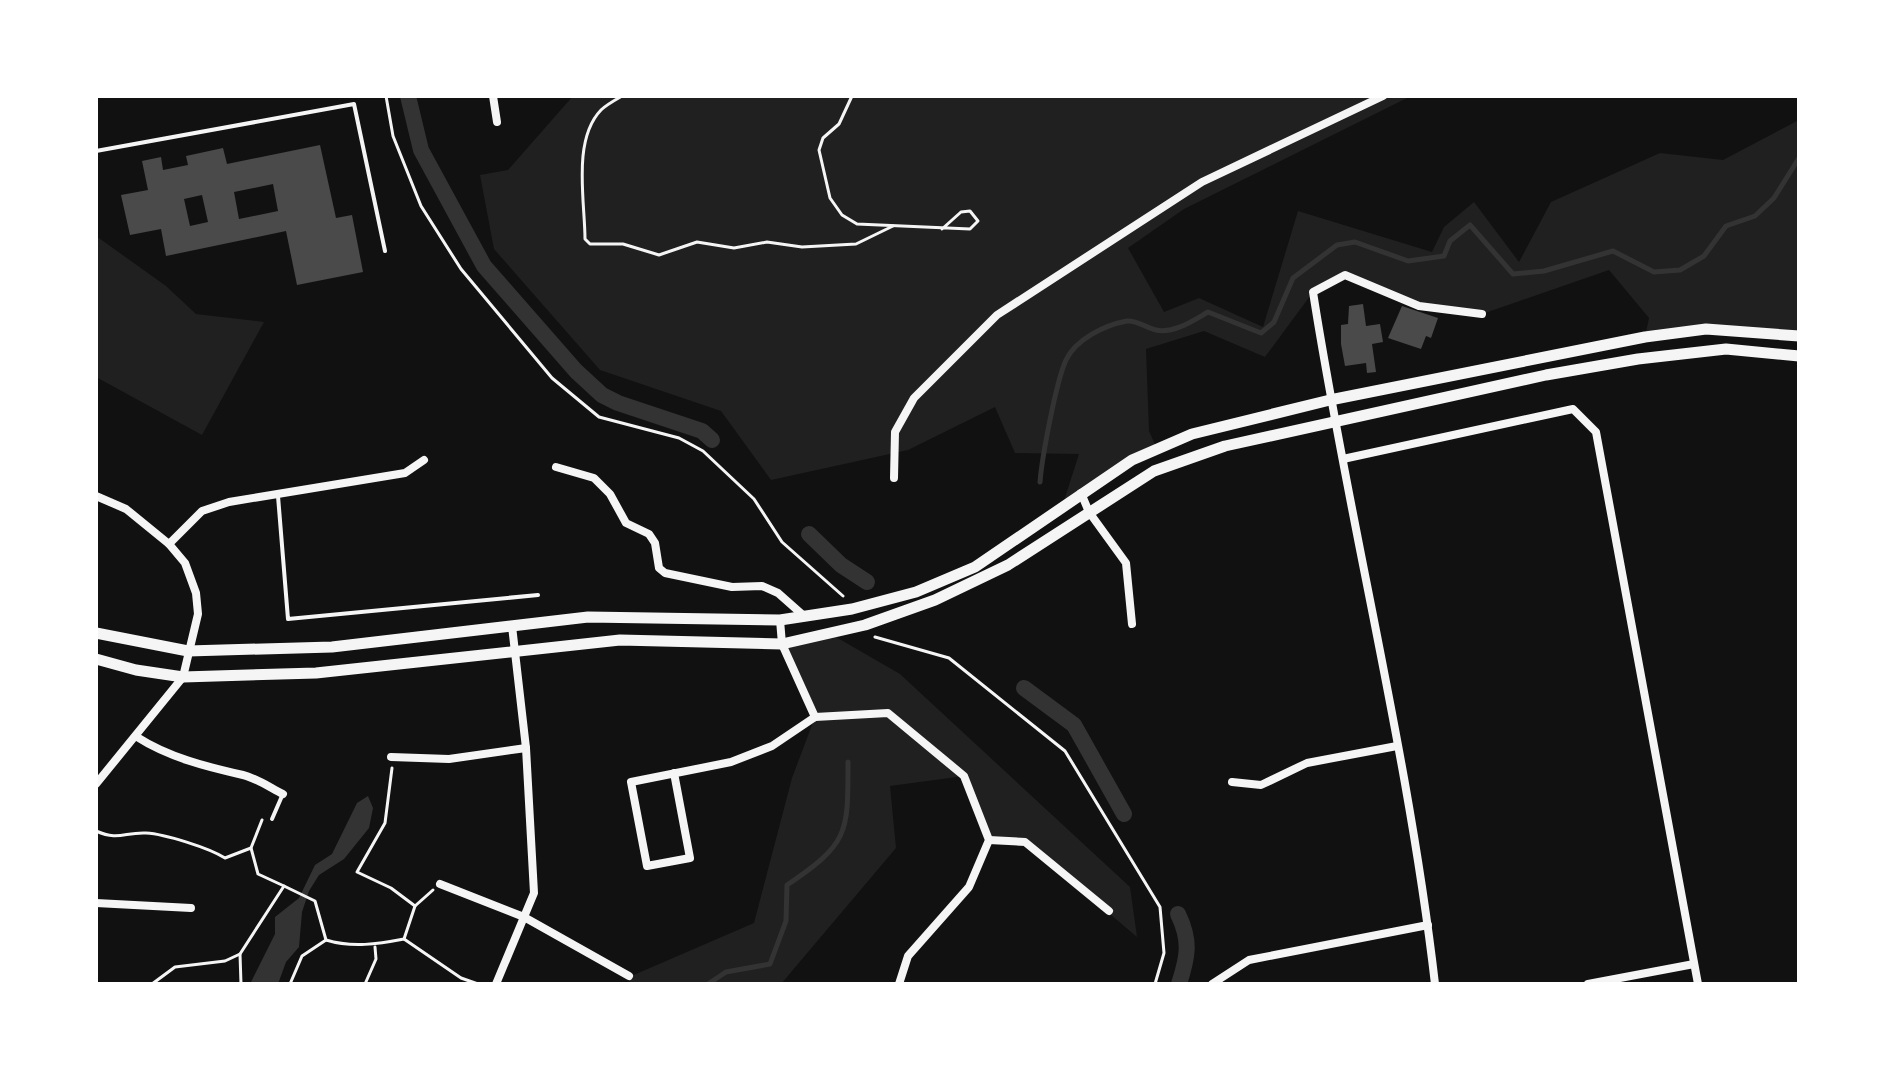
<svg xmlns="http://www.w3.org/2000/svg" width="1895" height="1080" font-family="Rubik,sans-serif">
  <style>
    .green { fill: #202020 }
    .water { fill: #333 }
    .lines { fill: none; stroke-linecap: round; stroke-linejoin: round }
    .stream { stroke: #333; stroke-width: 5 }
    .canal { stroke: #333; stroke-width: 16 }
    .building { fill: #4a4a4a; fill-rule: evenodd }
    .path { stroke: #f5f5f5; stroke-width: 3 }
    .service { stroke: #f5f5f5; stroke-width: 4 }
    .minor { stroke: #f5f5f5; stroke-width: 8 }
    .tertiary { stroke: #f5f5f5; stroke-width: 11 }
  </style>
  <rect width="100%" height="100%" fill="#111"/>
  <g class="green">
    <path d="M573,96H1411L1184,209L1128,248L1164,312L1199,298L1263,327L1298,211L1432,252L1444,227L1474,202L1519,262L1551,202L1660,153L1723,160L1799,120V336L1706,329L1645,337L1649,318L1609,270L1482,314L1419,306L1345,275L1313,292L1265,357L1204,331L1146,349L1149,431L1157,449L1062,507L1079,454L1015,453L995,407L908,450L771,480L721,411L600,370L494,249L480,175L508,170Z"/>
    <path d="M96,236L166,286L196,314L264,322L202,435L96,377Z"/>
    <path d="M829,633L900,674L1130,887L1137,937L1025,842L989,840L964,776L890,786L896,848L781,984H630L629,977L754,923L792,778L815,717L782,644Z"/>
  </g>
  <path class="water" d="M368,796L373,808L369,828L344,859L319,875L309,891L302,912L299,947L286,962L278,984H250L275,934V917L299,898L315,865L332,854L357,803Z"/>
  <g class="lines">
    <g class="stream">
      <path d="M1040,482C1042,457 1056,382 1066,360C1076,339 1105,325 1127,321C1137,320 1146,328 1156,330C1174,334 1194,320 1208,312L1261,333L1274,322L1293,278L1337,245L1355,242L1408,261L1444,256L1450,241L1470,225L1513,274L1544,271L1613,251L1654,272L1680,270L1704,256L1726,226L1755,216L1774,198L1799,158"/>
      <path d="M708,984L726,972L770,964L786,921L787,885C849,843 848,834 848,762"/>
    </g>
    <g class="canal">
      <path d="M408,96L421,150L484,266L576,371L602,395L618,403L702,431L712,440"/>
      <path d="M809,534L841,565L867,582"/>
      <path d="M1024,688L1074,725L1124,814"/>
      <path d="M1178,914C1191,941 1188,956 1179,984"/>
    </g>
  </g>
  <g class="building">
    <path d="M320,145L336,218L352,215L363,272L297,285L286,231L166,256L161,229L130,235L121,195L148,190L142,161L161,157L163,170L188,165L186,156L223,148L227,164ZM273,184L278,211L239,219L234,192ZM202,195L208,222L190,226L184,199Z"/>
    <path d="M1363,304L1366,326L1380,324L1383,342L1372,344L1376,372L1367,373L1366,363L1345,366L1341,344V325L1348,324L1349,306Z"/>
    <path d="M1402,306L1438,318L1431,338L1426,336L1421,349L1388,338Z"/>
  </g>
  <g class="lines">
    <g class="path">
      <path d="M386,96L393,136L421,206L461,269L552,378L599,417L679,438L703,451L754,499L782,542L843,596"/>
      <path d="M622,96C615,100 606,105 601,110C572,140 585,202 585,239L590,244H623L659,255L697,242L734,248L767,242L802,247L856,244L893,226"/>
      <path d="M852,96L839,124L823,138L819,150L830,198L842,215L857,224L970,229L978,221L970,211L961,212L942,229"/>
      <path d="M875,637L949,658L1065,751L1160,907L1164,953L1155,984"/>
      <path d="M392,768L385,823L357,872L391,888L415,906"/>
      <path d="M96,831C119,841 124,832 146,833C165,834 209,848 225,858L251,848"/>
      <path d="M284,886L315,901L326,940C352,948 378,944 404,939L415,906L433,890"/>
      <path d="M404,939L461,978L478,984"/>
      <path d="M240,954L241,984"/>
      <path d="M152,984L175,967L225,961L240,954L284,886L258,874L251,848L262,820"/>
      <path d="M290,984L302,956L326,940"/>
      <path d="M365,984L376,959L375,947"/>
    </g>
    <g class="service">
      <path d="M96,151L354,104L385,251"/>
      <path d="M96,183V195"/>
      <path d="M278,496L288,619L538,595"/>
      <path d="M272,819L282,796"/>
    </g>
    <g class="minor">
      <path d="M493,96L497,122"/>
      <path d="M1343,459L1573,409L1596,432L1698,984"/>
      <path d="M556,467L594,478L610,494L626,523L649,534L655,543L659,568L665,573L732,587L762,586L778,593L804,616"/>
      <path d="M894,478L895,432L914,398L997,315L1202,182L1383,96"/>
      <path d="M1081,493L1089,512L1126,563L1132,624"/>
      <path d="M96,496L126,509L169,544L185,563L196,593L198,614L183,677L96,784"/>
      <path d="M169,544L202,511L229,502L405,473L424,460"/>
      <path d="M780,620L782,644L815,717"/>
      <path d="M137,737C168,757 207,767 243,775C256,778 271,788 283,794"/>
      <path d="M391,757L449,759L526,748"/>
      <path d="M674,773L690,858L647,866L631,782L731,762L772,746L815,717L888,713L964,776L989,840L969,887L908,956L899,984"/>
      <path d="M1232,782L1261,785L1307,763L1397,746"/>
      <path d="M989,840L1025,842L1109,911"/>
      <path d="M440,884L524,917L629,976"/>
      <path d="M96,903L191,908"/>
      <path d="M496,984L534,893L526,748L512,626"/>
      <path d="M1212,984L1249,960L1428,925"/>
      <path d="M1435,984C1408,751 1349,523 1313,292L1345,275L1419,306L1482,314"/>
      <path d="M1588,984L1694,964"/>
    </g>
    <g class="tertiary">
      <path d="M96,633L188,651L332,647L588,617L780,620L852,609L916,592L975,567L1132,460L1192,434L1330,400L1645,337L1706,329L1799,336"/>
      <path d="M96,659L136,670L183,677L316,673L620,640L782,644L865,625L935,600L1008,565L1154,471L1225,446L1546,375L1638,359L1726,349L1799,356"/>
    </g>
  </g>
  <rect width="1895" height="1080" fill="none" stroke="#ffffff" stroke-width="196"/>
</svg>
